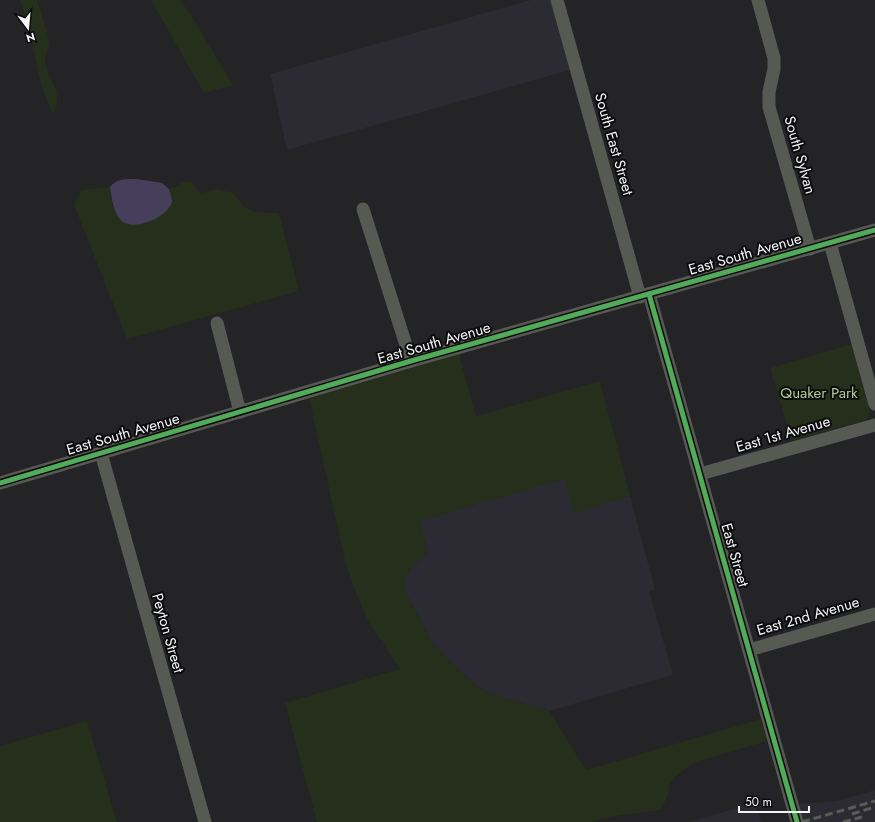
<svg xmlns="http://www.w3.org/2000/svg" width="875" height="822" font-family="Jost,sans-serif">
  <style>
    .built { fill: #2c2a32 }
    .green { fill: #262f1b }
    .water { fill: #463f5c }
    .lines { fill: none; stroke-linecap: round; stroke-linejoin: round }
    .minor { stroke: #565a53; stroke-width: 13 }
    .rail { stroke: #5a5c59; stroke-width: 3; stroke-dasharray: 8 4; stroke-linecap: butt }
    .cycleway-casing { stroke: #0c0c0e; stroke-width: 8 }
    .cycleway { stroke: #51ab58; stroke-width: 5 }
    .labels { text-anchor: middle; stroke-width: 4; stroke-linejoin: round; paint-order: stroke }
    .street-label { font-size: 15px; fill: #f4f3f6; stroke: #0c0c0e }
    .park-label { font-size: 15px; fill: #afcb93; stroke: #0c0c0e }
  </style>
  <rect width="100%" height="100%" fill="#242325"/>
  <g class="built">
    <path d="M531,0H551L570,70L287,150L270,74Z"/>
    <path d="M565,478L574,512L630,496L655,589L649,591L673,675L549,711L494,695L478,687L448,660L434,645L404,590L405,579L411,568L428,552L419,521Z"/>
    <path d="M875,790V822H804L798,804L837,801Z"/>
    <path d="M755,803L761,822H689Z"/>
  </g>
  <g class="green">
    <path d="M20,0H37C40,11 48,31 49,42C49,48 45,54 45,60C47,79 66,94 53,113C39,88 35,54 29,27C27,18 23,9 20,0Z"/>
    <path d="M151,0H180L191,15L233,85L204,93Z"/>
    <path d="M184,182H192L200,193L217,189L233,193L244,206L253,212L279,213L299,291L127,339L74,205L81,190L110,187L112,203L116,213L172,201L169,189Z"/>
    <path d="M852,344L870,410L869,416L865,420L792,441L770,368Z"/>
    <path d="M459,354L476,416L600,381L630,496L574,513L564,479L419,521L428,552L411,568L405,579L404,590L434,645L448,660L478,687L494,695L549,711L586,770L761,719L767,741L695,762L677,775L670,784L668,796L660,810L616,816L591,822H317L285,703L400,669L368,621L354,588L345,561L309,398Z"/>
    <path d="M87,721L117,822H0V746Z"/>
  </g>
  <path class="water" d="M137,179L162,183L169,189C170,193 172,198 172,201C170,216 136,231 123,222C113,214 112,199 110,187C117,178 126,179 137,179Z"/>
  <g class="lines">
    <g class="minor">
      <path d="M557,0L640,297"/>
      <path d="M758,0L774,58V69L769,92V107L810,249"/>
      <path d="M363,209L411,361"/>
      <path d="M830,243L875,404"/>
      <path d="M649,294L797,822"/>
      <path d="M217,323L240,412"/>
      <path d="M101,453L205,822"/>
      <path d="M700,474L875,425"/>
      <path d="M0,483L411,361L875,230"/>
      <path d="M749,650L875,614"/>
    </g>
    <g class="rail">
      <path d="M852,814L875,807"/>
      <path d="M802,822L875,801"/>
      <path d="M843,822L862,817"/>
    </g>
    <g class="cycleway-casing">
      <g id="cycleway">
        <path d="M649,294L797,822"/>
        <path d="M0,483L411,361L875,230"/>
      </g>
    </g>
    <use href="#cycleway" class="cycleway"/>
  </g>
  <g class="labels">
    <g class="street-label">
      <text transform="translate(614 144) rotate(74)" y="5">South East Street</text>
      <text transform="translate(800 155) rotate(74)" y="5">South Sylvan</text>
      <text transform="translate(745 254) rotate(-16)" y="5">East South Avenue</text>
      <text transform="translate(434 343) rotate(-16)" y="5">East South Avenue</text>
      <text transform="translate(123 434) rotate(-16)" y="5">East South Avenue</text>
      <text transform="translate(783 434) rotate(-16)" y="5">East 1st Avenue</text>
      <text transform="translate(735 555) rotate(74)" y="5">East Street</text>
      <text transform="translate(808 616) rotate(-16)" y="5">East 2nd Avenue</text>
      <text transform="translate(168 633) rotate(74)" y="5">Peyton Street</text>
    </g>
    <g class="park-label">
      <text x="819" y="398">Quaker Park</text>
    </g>
  </g>
  <g transform="translate(28 28) rotate(164)" stroke="#0c0c0e" stroke-width="3" paint-order="stroke">
  <path d="M0-3L7 15L0 10L-7 15Z" fill="#f4f3f6"/>
  <text y="-6" font-size="11" font-weight="bold" text-anchor="middle" fill="#f4f3f6">N</text>
  </g>
  <path d="M739 806v6h70v-6" fill="none" stroke="#f4f3f6" stroke-width="2"/>
  <text x="745" y="806" font-size="12" fill="#f4f3f6" stroke="#0c0c0e" stroke-width="3" paint-order="stroke">50 m</text>
</svg>
